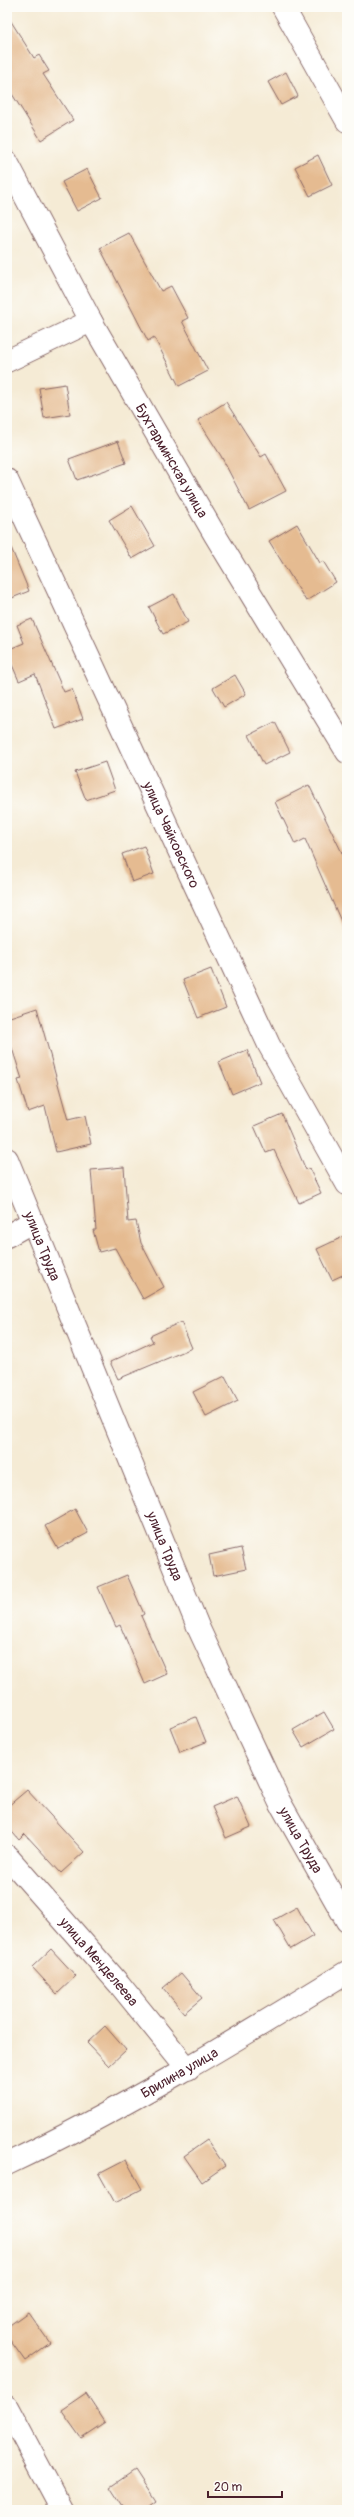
<svg xmlns="http://www.w3.org/2000/svg" width="354" height="2517" font-family="Pangolin,sans-serif">
  <style>
    .building { fill: #e5bb91 }
    .lines { fill: none; stroke-linecap: round; stroke-linejoin: round }
    .minor-casing { stroke: #866666; stroke-width: 24 }
    .minor { stroke: #fff; stroke-width: 22 }
    .labels { text-anchor: middle; stroke-width: 3.5; stroke-linejoin: round; paint-order: stroke }
    .street-label { font-size: 14px; fill: #4a1f2b; stroke: #fdfcf7 }
  </style>
  <rect width="100%" height="100%" fill="#fdfcf7"/>
  <filter id="ink" filterUnits="userSpaceOnUse"><feTurbulence type="fractalNoise" baseFrequency=".025" numOctaves="2"/><feDisplacementMap in="SourceGraphic" scale="8" xChannelSelector="R" yChannelSelector="G"/><feConvolveMatrix kernelMatrix="1 2 1 2 8 2 1 2 1" color-interpolation-filters="sRGB"/></filter>
  <filter id="wash" filterUnits="userSpaceOnUse"><feTurbulence type="fractalNoise" baseFrequency=".012" numOctaves="4" result="noise"/><feDisplacementMap in="SourceGraphic" scale="16" xChannelSelector="R" yChannelSelector="G"/><feGaussianBlur stdDeviation="0.9" result="paint"/><feColorMatrix in="noise" values="0 0 0 0 0 0 0 0 0 0 0 0 0 0 0 0 0 1.4 0 .05"/><feComposite in="paint" operator="in"/></filter>
  <g filter="url(#wash)">
    <rect width="100%" height="100%" fill="#f5ebd5"/>
    <g id="blocks">
      <g class="building">
        <path d="M7,15L34,58L39,55L49,71L43,74L73,120L41,140L7,86Z"/>
        <path d="M286,72L298,96L281,105L268,82Z"/>
        <path d="M318,155L332,185L310,196L295,167Z"/>
        <path d="M87,169L102,198L77,211L62,182Z"/>
        <path d="M129,233L161,291L171,286L188,318L182,321L208,371L179,386L154,337L148,341L100,248Z"/>
        <path d="M65,384L70,414L44,418L39,388Z"/>
        <path d="M226,402L261,457L266,454L286,491L249,510L221,456L198,420Z"/>
        <path d="M118,441L126,463L77,480L69,459Z"/>
        <path d="M132,506L155,546L132,559L109,520Z"/>
        <path d="M297,524L320,563L323,561L336,582L306,601L269,541Z"/>
        <path d="M7,538L29,591L7,600Z"/>
        <path d="M174,594L188,622L163,634L149,607Z"/>
        <path d="M32,619L64,692L72,689L83,719L56,729L35,674L19,681L7,653V650L24,643L17,625Z"/>
        <path d="M235,675L246,694L224,707L213,688Z"/>
        <path d="M275,722L290,752L264,765L249,735Z"/>
        <path d="M105,762L115,790L86,800L75,772Z"/>
        <path d="M309,785L347,863V935L305,839L295,844L275,802Z"/>
        <path d="M144,846L154,874L132,882L122,854Z"/>
        <path d="M211,969L226,1007L198,1018L183,980Z"/>
        <path d="M37,1008L68,1120L85,1116L91,1144L56,1152L45,1106L28,1112L18,1080L22,1079L7,1033V1018Z"/>
        <path d="M247,1050L260,1082L232,1094L219,1062Z"/>
        <path d="M282,1114L306,1170L309,1168L321,1193L299,1203L274,1150L266,1153L254,1126Z"/>
        <path d="M124,1167L128,1222L136,1221L141,1243L164,1287L143,1299L115,1248L99,1252L93,1230H96L91,1170Z"/>
        <path d="M347,1235V1273L332,1280L317,1249Z"/>
        <path d="M181,1322L192,1348L118,1379L110,1362L153,1342L150,1336Z"/>
        <path d="M225,1376L238,1401L206,1417L193,1392Z"/>
        <path d="M75,1509L88,1533L58,1549L45,1526Z"/>
        <path d="M241,1548L246,1569L213,1576L209,1555Z"/>
        <path d="M127,1575L144,1614L141,1616L167,1674L145,1684L120,1625L116,1627L98,1587Z"/>
        <path d="M324,1712L334,1729L303,1747L293,1730Z"/>
        <path d="M196,1717L206,1742L180,1752L170,1727Z"/>
        <path d="M27,1790L84,1852L61,1873L25,1834L19,1840L7,1826V1807Z"/>
        <path d="M237,1796L251,1827L226,1838L212,1807Z"/>
        <path d="M297,1907L313,1936L291,1949L274,1920Z"/>
        <path d="M51,1949L76,1976L57,1994L32,1967Z"/>
        <path d="M181,1973L202,1998L184,2013L163,1988Z"/>
        <path d="M105,2026L126,2050L109,2066L87,2043Z"/>
        <path d="M207,2140L225,2166L202,2182L184,2156Z"/>
        <path d="M126,2160L142,2189L115,2203L99,2174Z"/>
        <path d="M28,2312L50,2343L25,2361L7,2336V2327Z"/>
        <path d="M86,2393L105,2422L81,2438L61,2410Z"/>
        <path d="M135,2470L156,2502L145,2510H125L110,2487Z"/>
      </g>
    </g>
  </g>
  <g filter="url(#ink)">
    <use href="#blocks" fill-opacity="0" stroke="#866666" stroke-width="1"/>
    <g class="lines">
      <g class="minor-casing">
        <g id="minor">
          <path d="M283,7L347,121"/>
          <path id="s1" d="M7,162L91,321L215,535L347,752"/>
          <path d="M7,361L91,321"/>
          <path id="s2" d="M7,480L269,1045L347,1184"/>
          <path id="s3" d="M7,1159L199,1629L279,1801L347,1921"/>
          <path d="M7,1236L32,1222"/>
          <path id="s4" d="M7,1856L120,1985L188,2069"/>
          <path id="s5" d="M7,2164C125,2108 236,2040 347,1972"/>
          <path d="M7,2407L62,2510"/>
        </g>
      </g>
      <use href="#minor" class="minor"/>
    </g>
  </g>
  <g class="labels">
    <g class="street-label">
      <text dy="5" stroke="none"><textPath href="#s1" startOffset="341">Бухтарминская улица</textPath></text>
      <text dy="5" stroke="none"><textPath href="#s2" startOffset="391">улица Чайковского</textPath></text>
      <text dy="5" stroke="none"><textPath href="#s3" startOffset="94">улица Труда</textPath></text>
      <text dy="5" stroke="none"><textPath href="#s3" startOffset="418">улица Труда</textPath></text>
      <text dy="5" stroke="none"><textPath href="#s3" startOffset="742">улица Труда</textPath></text>
      <text dy="5" stroke="none"><textPath href="#s4" startOffset="140">улица Менделеева</textPath></text>
      <text dy="5" stroke="none"><textPath href="#s5" startOffset="195">Брилина улица</textPath></text>
    </g>
  </g>
  <rect width="354" height="2517" fill="none" stroke="#fdfcf7" stroke-width="24"/>
  <path d="M208 2491v6h74v-6" fill="none" stroke="#4a1f2b" stroke-width="2"/>
  <text x="214" y="2491" font-size="12" fill="#4a1f2b" stroke="#fdfcf7" stroke-width="3" paint-order="stroke">20 m</text>
</svg>
